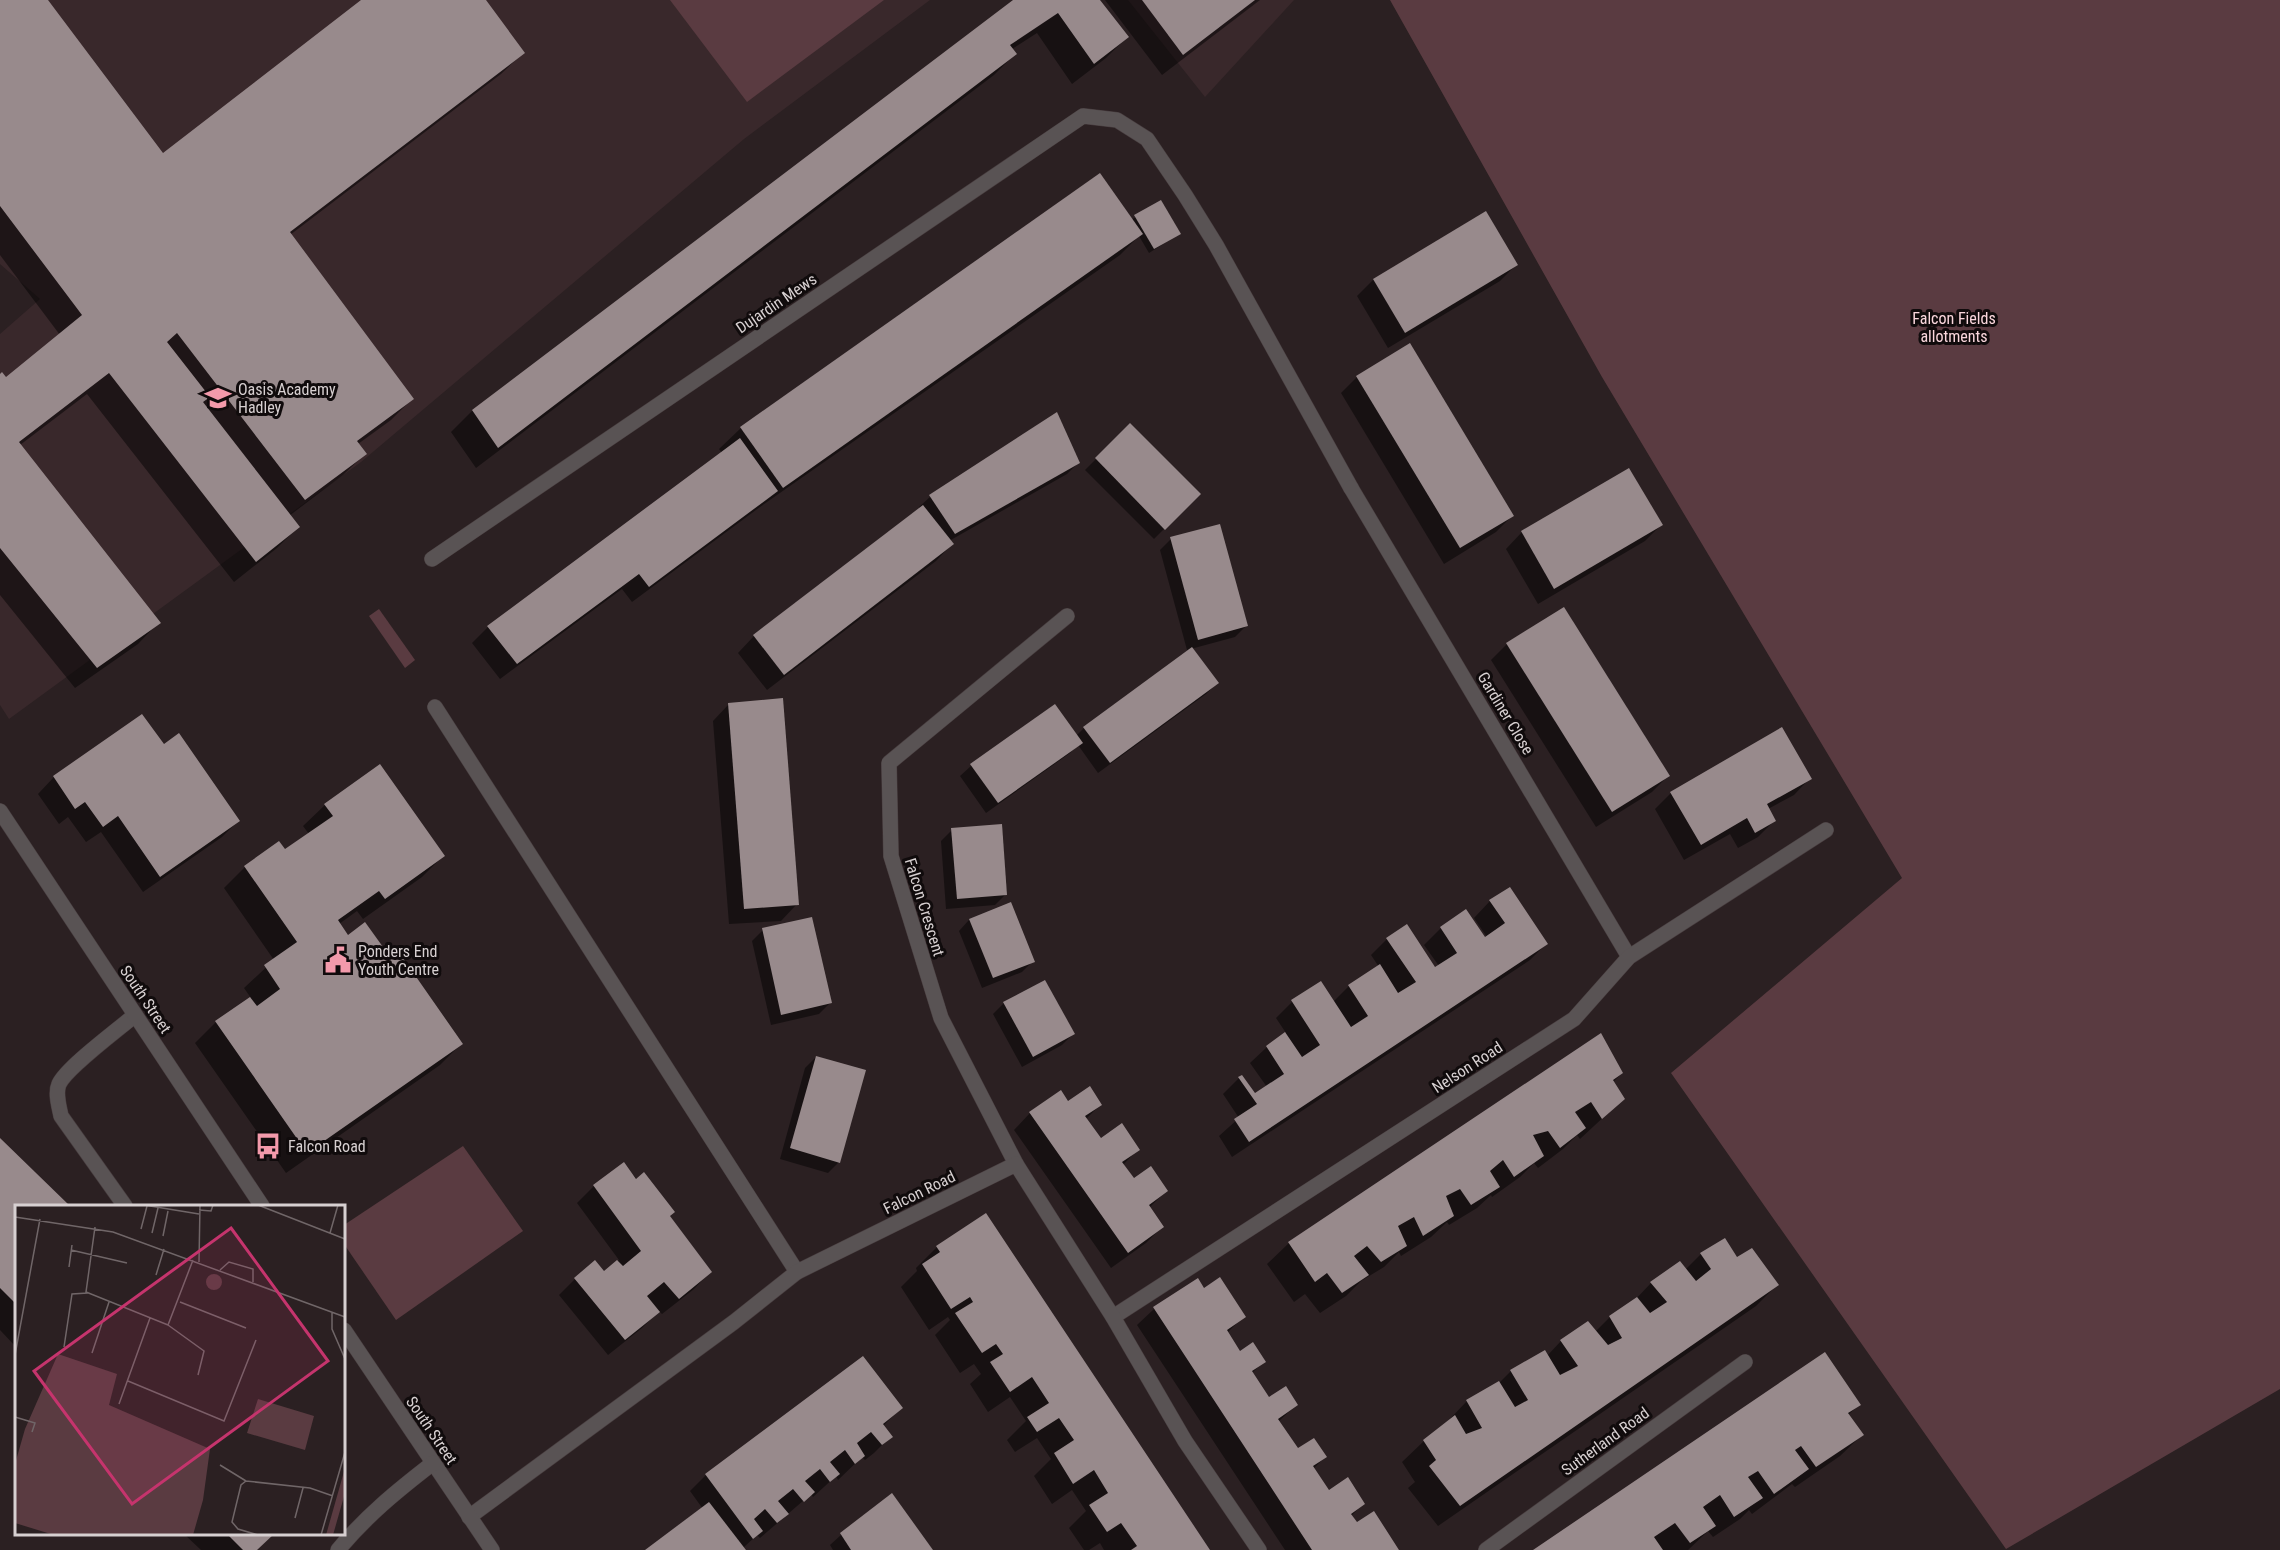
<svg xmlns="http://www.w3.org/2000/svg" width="2280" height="1550" font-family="'Roboto Condensed',sans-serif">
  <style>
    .built { fill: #39282b }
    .green { fill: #5a3b41 }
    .shadow { fill: #0007 }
    .building { fill: #988a8c }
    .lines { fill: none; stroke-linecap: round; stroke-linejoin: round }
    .service-casing { stroke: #473c3e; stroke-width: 16 }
    .minor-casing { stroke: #473c3e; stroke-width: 16 }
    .tertiary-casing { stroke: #473c3e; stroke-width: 16 }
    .service { stroke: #595354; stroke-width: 15 }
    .minor { stroke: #595354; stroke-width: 15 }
    .tertiary { stroke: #595354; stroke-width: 15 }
    .labels { text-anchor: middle; stroke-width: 6; stroke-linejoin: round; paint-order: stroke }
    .street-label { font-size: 16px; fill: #d7d0d1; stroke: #100b0c }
    .park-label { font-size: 16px; fill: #fad7dd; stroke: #100b0c }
    .poi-label { font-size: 16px; fill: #d7d0d1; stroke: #100b0c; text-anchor: start }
    .inset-road { fill: none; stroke: #706668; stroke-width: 1.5 }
    .view { fill: #c5346d; fill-opacity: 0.15; stroke: #c5346d; stroke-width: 3 }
    .inset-edge { fill: none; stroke: #d7d0d1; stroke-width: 3 }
  </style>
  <rect width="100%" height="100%" fill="#2b2022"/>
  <g class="built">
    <path d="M0,0H930L744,139L361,462L9,719L0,705V334L40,299L0,264Z"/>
    <path d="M1128,0H1294L1205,97Z"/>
  </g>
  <g class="green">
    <path d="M670,0H884L747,102Z"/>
    <path d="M1390,0H2280V1389L2006,1549L1671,1073L1902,878L1602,377Z"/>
    <path d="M379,609L415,660L405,668L369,616Z"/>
    <path d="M463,1146L523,1231L396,1320L344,1244V1225Z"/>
  </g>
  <g class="shadow">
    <path d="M0,0H47L162,155L364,0H485L523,53L501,74L290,235L412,399L391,420L358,444L365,454L343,475L289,516L298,527L277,548L234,582L87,394L20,445L159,622L138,644L75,688L0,595V375L6,380L60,335L0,255Z"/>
    <path d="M1015,0H1099L1127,37L1106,58L1072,84L1037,33L1012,49L1015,54L994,75L476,468L451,432L472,411Z"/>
    <path d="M1105,0H1260L1162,75Z"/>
    <path d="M1099,175L1131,220L1160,202L1179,234L1149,253L1139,236L1120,255L760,507L632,602L622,589L500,679L472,643L488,627L722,453L719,449L741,428Z"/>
    <path d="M1485,213L1516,265L1500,281L1388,348L1357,296L1373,280Z"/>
    <path d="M1357,377L1512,516L1496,532L1444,564L1341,393Z"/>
    <path d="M1056,415L1078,463L1067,474L949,541L952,544L936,561L767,690L738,653L754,636L920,509L919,507L930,497Z"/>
    <path d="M1130,425L1199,494L1154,539L1085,470Z"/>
    <path d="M1661,525L1645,541L1538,604L1506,549L1522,532Z"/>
    <path d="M1171,539L1246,626L1235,637L1187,650L1160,550Z"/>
    <path d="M1507,644L1668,776L1652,792L1596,827L1491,660Z"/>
    <path d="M1217,683L1206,694L1098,773L1078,745L1070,753L986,813L960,776L971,766L1054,706L1076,736L1084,728Z"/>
    <path d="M729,704L797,904L781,921L729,924L713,721Z"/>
    <path d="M142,717L163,746L238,821L222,837L143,892L101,832L86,842L68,817L59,824L38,794L54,777Z"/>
    <path d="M1810,778L1794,795L1768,809L1775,820L1758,837L1738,848L1730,834L1684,860L1655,809L1671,793Z"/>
    <path d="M325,805L443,856L422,877L363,919L357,911L339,924L348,937L388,956L461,1044L440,1065L286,1173L195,1043L216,1022L251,998L244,988L274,960L224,888L245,867L285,851L309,834L303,826Z"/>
    <path d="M952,830L1006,894L995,905L946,909L941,841Z"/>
    <path d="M1490,901L1546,944L1530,960L1232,1157L1219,1136L1239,1118L1223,1094L1239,1078L1255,1095L1267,1087L1250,1063L1267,1047L1286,1033L1276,1018L1292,1002H1333L1349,986L1379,967L1371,955L1387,939L1435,969L1439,966L1424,945L1441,928L1466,911L1484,939L1487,937L1474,918Z"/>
    <path d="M1010,904L1033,961L1022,972L982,988L959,931L969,920Z"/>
    <path d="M763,930L830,1003L819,1014L771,1025L752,941Z"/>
    <path d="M1004,1003L1073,1034L1062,1045L1022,1067L993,1014Z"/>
    <path d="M1601,1036L1622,1073L1613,1082L1623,1099L1580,1139L1577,1135L1563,1149L1538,1168L1534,1163L1520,1177L1492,1197L1491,1195L1477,1208L1449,1225L1447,1222L1431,1237L1401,1256L1399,1252L1384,1267L1361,1281L1346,1296L1320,1313L1305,1294L1294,1302L1267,1264L1289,1243Z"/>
    <path d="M816,1057L839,1162L828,1173L780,1159L805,1068Z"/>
    <path d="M1068,1103L1100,1105L1086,1119L1100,1140L1138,1149L1123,1165L1133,1180L1166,1191L1149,1208L1162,1227L1146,1243L1111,1268L1014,1130L1030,1113Z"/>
    <path d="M0,1140L68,1206H16V1347L0,1330Z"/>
    <path d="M624,1164L668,1216L710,1272L694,1289L662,1314L659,1311L642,1328L608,1355L559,1295L575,1279L603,1273L619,1260L577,1203L594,1186Z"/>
    <path d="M937,1247L1209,1550H1104L1100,1543L1089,1550H1084L1069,1528L1086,1511L1072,1490L1052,1504L1034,1476L1051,1459L1037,1438L1015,1452L1007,1440L1026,1421L1010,1397L988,1412L970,1384L981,1374L974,1364L960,1373L935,1335L950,1320L948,1317L929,1330L901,1287L917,1271L916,1268Z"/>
    <path d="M1701,1254L1736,1259L1777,1285L1756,1306L1438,1526L1408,1488L1415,1482L1402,1462L1424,1441L1446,1423L1467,1401L1499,1383L1511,1371L1547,1356L1561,1341L1587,1323L1595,1332L1610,1317L1633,1302L1651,1283L1685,1270Z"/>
    <path d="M1197,1280L1204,1290L1244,1316L1227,1333L1240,1353L1264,1361L1252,1373L1269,1399L1296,1405L1278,1422L1297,1450L1325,1457L1313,1469L1328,1492L1363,1504L1351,1516L1356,1524L1397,1550H1285L1137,1325L1154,1309Z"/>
    <path d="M1859,1405L1848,1415L1862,1435L1840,1456L1795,1487L1792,1484L1752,1514L1749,1510L1740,1519L1713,1537L1708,1531L1688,1550H1536Z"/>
    <path d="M901,1408L883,1426L891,1436L874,1453L865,1460L862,1457L838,1480L836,1476L813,1497L811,1494L760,1538L757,1535L743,1548L745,1550H648L703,1509L690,1491L706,1475Z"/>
    <path d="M891,1495L931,1550H833L830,1545L841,1535Z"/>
    <path d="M184,1534H272L255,1550H201Z"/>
  </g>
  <g class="building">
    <path d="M0,0H48L163,153L361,0H486L525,53L290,232L414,399L357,441L367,454L305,500L177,333L167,342L210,397L203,402L300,527L256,562L109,373L19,442L161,623L97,668L0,548V374L2,372L6,377L82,315L0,206Z"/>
    <path d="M1013,0H1100L1129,37L1094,64L1058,13L1010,45L1017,54L498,448L472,410Z"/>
    <path d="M1142,0H1255L1183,55Z"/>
    <path d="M1100,173L1143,234L783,488L740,427Z"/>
    <path d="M1161,200L1181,234L1154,249L1134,215Z"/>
    <path d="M1486,211L1518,265L1405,333L1373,279Z"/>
    <path d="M1410,343L1514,516L1460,548L1356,376Z"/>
    <path d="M1057,412L1080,463L955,534L929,495Z"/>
    <path d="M1130,423L1201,494L1165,530L1095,458Z"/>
    <path d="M740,438L778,491L649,587L639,574L517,664L487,626Z"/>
    <path d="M1629,468L1663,525L1554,589L1521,531Z"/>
    <path d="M923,505L954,544L784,675L753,635Z"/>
    <path d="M1220,524L1248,626L1198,640L1170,537Z"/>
    <path d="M1564,607L1670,776L1612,812L1506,643Z"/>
    <path d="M1192,647L1219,683L1110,763L1083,727Z"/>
    <path d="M783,698L799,905L744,909L728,703Z"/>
    <path d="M1055,704L1083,743L998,803L970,764Z"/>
    <path d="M142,714L164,744L179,733L240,821L160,877L118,816L103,827L85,802L75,809L53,776Z"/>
    <path d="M1782,727L1812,779L1767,804L1776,821L1755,833L1747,818L1701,845L1670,792Z"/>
    <path d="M380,764L445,856L385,899L379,891L338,920L348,935L365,922L388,954L396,948L463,1044L307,1153L215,1021L250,997L257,1006L280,989L264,965L297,942L244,866L279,841L285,849L333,816L324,804Z"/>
    <path d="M1002,824L1007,895L957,899L951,828Z"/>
    <path d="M1510,887L1548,944L1249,1142L1234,1119L1257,1104L1238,1077L1242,1075L1255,1093L1284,1074L1266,1046L1285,1032L1302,1057L1320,1045L1291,1000L1321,981L1351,1027L1368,1016L1348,985L1380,964L1398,993L1416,982L1386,938L1407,924L1435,967L1457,953L1440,927L1466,909L1485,937L1505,923L1489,900Z"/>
    <path d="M1011,902L1035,962L993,978L969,919Z"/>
    <path d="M812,917L832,1003L781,1015L762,928Z"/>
    <path d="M1045,980L1075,1034L1033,1057L1003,1002Z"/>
    <path d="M1601,1033L1623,1073L1613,1080L1625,1099L1602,1119L1591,1102L1575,1112L1586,1128L1560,1148L1548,1131L1533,1135L1544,1156L1514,1177L1503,1160L1490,1171L1500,1187L1471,1205L1460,1189L1446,1196L1454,1216L1423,1236L1414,1217L1398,1226L1407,1246L1381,1262L1367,1246L1354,1256L1369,1275L1342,1293L1327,1273L1315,1282L1288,1242Z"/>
    <path d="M816,1056L866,1070L840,1163L790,1148Z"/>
    <path d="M1090,1086L1102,1105L1085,1116L1101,1138L1122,1123L1140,1150L1122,1162L1134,1178L1151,1166L1168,1191L1149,1205L1164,1227L1128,1253L1029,1112L1061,1090L1068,1101Z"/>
    <path d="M0,1138L70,1206H16V1304L0,1288Z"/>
    <path d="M624,1162L636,1179L644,1172L675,1212L670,1216L712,1272L679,1299L664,1282L647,1296L660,1312L625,1340L574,1278L595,1260L604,1271L617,1260L623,1266L641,1251L593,1185Z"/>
    <path d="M986,1213L1210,1550H1131L1137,1546L1121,1523L1107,1532L1089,1505L1108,1493L1094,1470L1073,1484L1054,1453L1074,1440L1059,1418L1037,1432L1027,1417L1049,1403L1032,1377L1010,1392L990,1362L1003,1354L996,1344L982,1353L955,1313L973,1302L970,1297L951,1309L922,1264L940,1252L936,1246Z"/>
    <path d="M1725,1238L1737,1257L1752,1248L1779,1285L1460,1506L1429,1466L1436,1460L1423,1440L1455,1415L1466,1434L1482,1428L1466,1400L1499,1381L1515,1407L1528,1400L1510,1370L1545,1350L1560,1375L1578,1366L1560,1340L1588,1321L1608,1345L1622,1338L1609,1316L1637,1297L1650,1313L1667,1302L1650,1282L1680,1261L1696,1281L1711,1269L1700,1253Z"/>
    <path d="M1220,1277L1246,1317L1227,1330L1240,1351L1253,1342L1266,1362L1252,1371L1269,1397L1286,1386L1298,1405L1278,1419L1298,1448L1314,1438L1327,1457L1313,1466L1329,1490L1348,1477L1365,1504L1351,1514L1357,1522L1374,1511L1399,1550H1312L1153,1307L1198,1278L1204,1288Z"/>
    <path d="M1825,1352L1861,1405L1848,1413L1864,1435L1816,1467L1801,1446L1795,1450L1809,1469L1774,1494L1758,1471L1748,1477L1763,1498L1734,1517L1720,1495L1703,1507L1716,1526L1690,1543L1675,1523L1654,1537L1663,1550H1533Z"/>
    <path d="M863,1356L903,1408L883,1424L893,1437L882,1445L871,1432L857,1443L865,1456L855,1464L845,1450L830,1462L840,1474L830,1482L820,1469L805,1481L815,1492L804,1502L793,1489L778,1501L789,1514L777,1523L765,1509L754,1519L763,1531L753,1539L705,1474Z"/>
    <path d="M892,1493L933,1550H851L840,1533Z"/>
    <path d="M709,1502L746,1550H645Z"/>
    <path d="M227,1534H274L257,1550H243Z"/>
  </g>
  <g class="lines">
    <g class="service-casing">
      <g id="service">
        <path d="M432,559L1083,116L1117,120L1147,139L1185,195L1216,245L1351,488"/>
        <path d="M435,707L797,1272"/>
        <path d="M125,1206L61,1116C59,1106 55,1093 59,1084C67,1067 119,1029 135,1015"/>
      </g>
    </g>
    <g class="minor-casing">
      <g id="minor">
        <path d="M1351,488L1629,957"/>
        <path d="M1016,1164L941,1018L891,856L889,763L1067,616"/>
        <path d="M1113,1317L1574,1019L1629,957L1826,830"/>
        <path d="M469,1517L734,1322L797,1272L1016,1164L1113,1317L1185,1441L1259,1550"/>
        <path d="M1486,1550L1745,1362"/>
      </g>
    </g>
    <g class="tertiary-casing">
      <g id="tertiary">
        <path d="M0,811L262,1206"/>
        <path d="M344,1330L492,1550"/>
        <path d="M338,1550C366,1516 398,1490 433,1463"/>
      </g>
    </g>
    <use href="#service" class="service"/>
    <use href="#minor" class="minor"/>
    <use href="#tertiary" class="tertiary"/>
  </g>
  <defs>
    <g id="school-bare" transform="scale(2.07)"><path d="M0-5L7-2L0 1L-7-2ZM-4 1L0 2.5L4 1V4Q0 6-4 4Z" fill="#f39aab" stroke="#100b0c" stroke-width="2.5" paint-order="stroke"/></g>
    <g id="civic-bare" transform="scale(2.07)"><path d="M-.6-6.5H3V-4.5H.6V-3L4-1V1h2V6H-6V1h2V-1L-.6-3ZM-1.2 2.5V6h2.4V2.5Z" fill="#f39aab" stroke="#100b0c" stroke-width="2.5" paint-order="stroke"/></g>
    <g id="bus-bare" transform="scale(2.07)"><path d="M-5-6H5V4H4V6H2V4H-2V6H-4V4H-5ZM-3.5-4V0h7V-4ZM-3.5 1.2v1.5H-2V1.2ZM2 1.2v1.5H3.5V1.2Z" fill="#f39aab" stroke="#100b0c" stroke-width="2.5" paint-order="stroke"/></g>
  </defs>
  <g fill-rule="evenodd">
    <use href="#school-bare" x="218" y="398"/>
    <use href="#civic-bare" x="338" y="960"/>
    <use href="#bus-bare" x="268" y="1146"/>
  </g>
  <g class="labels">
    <g class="street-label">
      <text transform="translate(776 303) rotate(-34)" y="6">Dujardin Mews</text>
      <text transform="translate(1506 713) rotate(59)" y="6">Gardiner Close</text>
      <text transform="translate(925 907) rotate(73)" y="6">Falcon Crescent</text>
      <text transform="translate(146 999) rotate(56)" y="6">South Street</text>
      <text transform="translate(1467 1067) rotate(-33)" y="6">Nelson Road</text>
      <text transform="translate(919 1192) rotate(-26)" y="6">Falcon Road</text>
      <text transform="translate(432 1430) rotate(56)" y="6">South Street</text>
      <text transform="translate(1605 1441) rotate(-36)" y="6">Sutherland Road</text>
    </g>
    <g class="park-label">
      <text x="1954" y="324">Falcon Fields<tspan x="1954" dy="18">allotments</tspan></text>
    </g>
    <g class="poi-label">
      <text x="238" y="395">Oasis Academy<tspan x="238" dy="18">Hadley</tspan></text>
      <text x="358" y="957">Ponders End<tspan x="358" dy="18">Youth Centre</tspan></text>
      <text x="288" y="1152">Falcon Road</text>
    </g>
  </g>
  <g transform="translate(15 1205)">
    <rect width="330" height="330" fill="#2b2022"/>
    <path d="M191 77a8 8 0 1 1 16 0a8 8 0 1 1-16 0ZM43,149L102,169L94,200L195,244L188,295L178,330H39L0,318V259L10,224ZM243,194L299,211L290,245L232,228ZM330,263V288L318,330H311Z" fill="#5a3b41"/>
    <path class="inset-road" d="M129,0L184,9M243,0L330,34M184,5L196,6L198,0M0,12L98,27L330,112M80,22L71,87L153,120L178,55M126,24L132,1M137,28L143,3M315,28L323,0M148,31L153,6M56,45L112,58M184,57L185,0M54,62L57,40M205,65L214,57L238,64V77M141,70L149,44M165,97L231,123M317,107V124L330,154M153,120L189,146L183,170M49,142L57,89L73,88M77,148L94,97M0,150L25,14M113,176L209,216L241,135M104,199L135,113M0,212L20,218L17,227M205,260L231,276M280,313L288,283M243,330L223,324L217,317L226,280L231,276L295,283L318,291M306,330L330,247"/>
    <path class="view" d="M216,23L313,156L117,299L19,166Z"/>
    <rect width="330" height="330" class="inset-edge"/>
  </g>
</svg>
